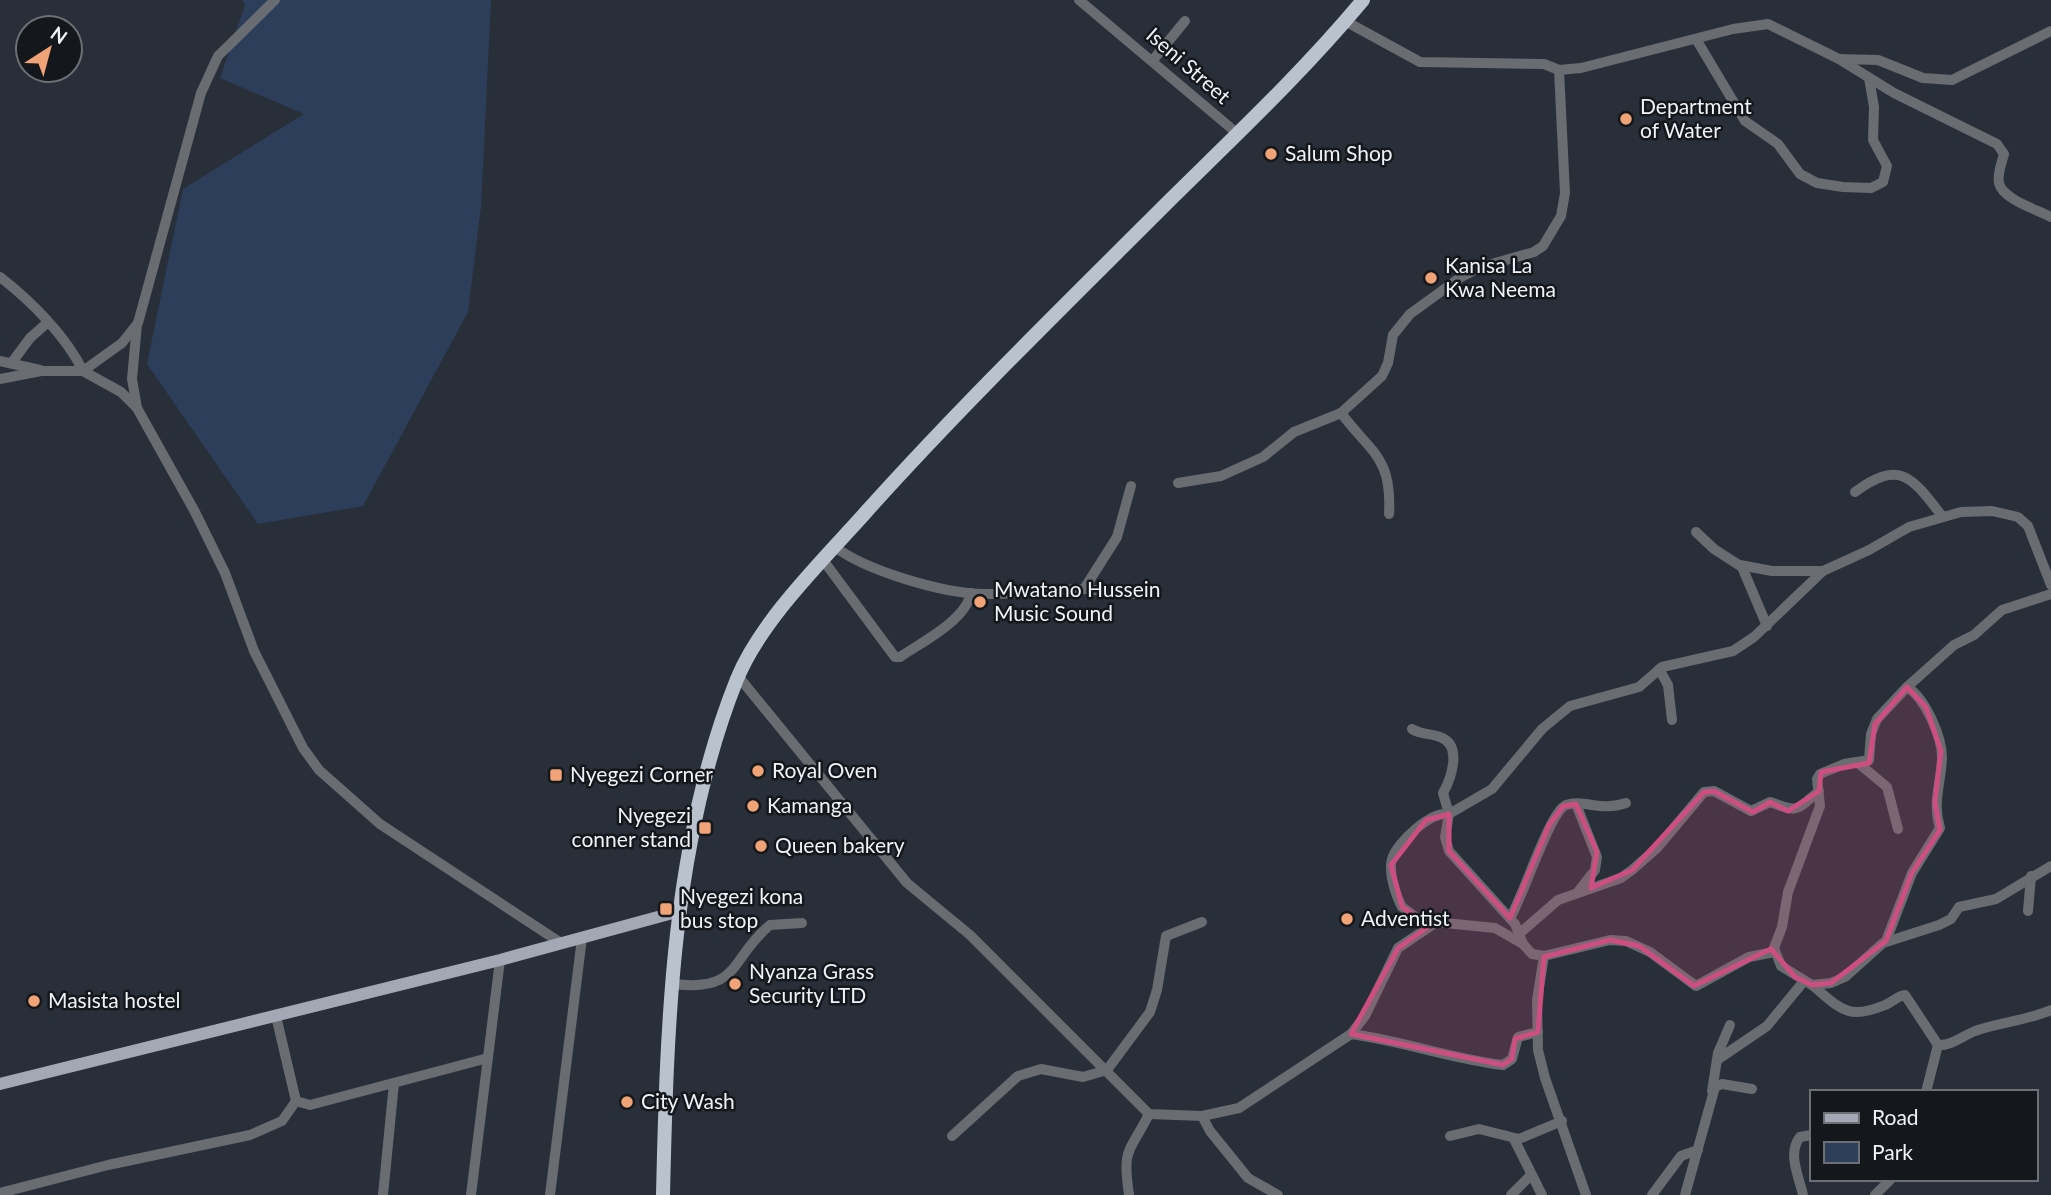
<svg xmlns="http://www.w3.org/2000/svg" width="2051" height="1195" font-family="Lato,sans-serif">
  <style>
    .green { fill: #2d3e5b }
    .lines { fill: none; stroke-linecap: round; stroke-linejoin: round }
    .minor { stroke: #696c71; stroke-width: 10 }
    .major { stroke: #a3a9b4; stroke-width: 12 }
    .highway { stroke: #bac2ce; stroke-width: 14 }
    .marked { fill: #cd4f82; fill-opacity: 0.2; stroke: #cd4f82; stroke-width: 5; stroke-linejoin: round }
    .poi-dot { fill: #efa376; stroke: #14171b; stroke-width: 2.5 }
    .labels { text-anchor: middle; stroke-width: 5; stroke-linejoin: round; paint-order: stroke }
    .street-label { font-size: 21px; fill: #eff3f9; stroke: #14171b }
    .poi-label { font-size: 21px; fill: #eff3f9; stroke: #14171b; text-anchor: start }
  </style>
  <rect width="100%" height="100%" fill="#292f38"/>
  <path class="green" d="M242,0H491L481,207L468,312L363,506L258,524L147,364L183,189L304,114L220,78L245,5Z"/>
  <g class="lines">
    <g class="minor">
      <path d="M1079,0L1238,134"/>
      <path d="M1345,21L1420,62L1544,64L1559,70L1581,68L1733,29L1768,24L1839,59L1894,93L1997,144L2004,154C2002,162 1997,174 1999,183C2002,199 2038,210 2051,217"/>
      <path d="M1696,39L1745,121L1778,144L1800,174L1817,183L1843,187L1871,188L1883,182L1887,166L1873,140L1874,107L1869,78"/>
      <path d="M1839,59L1878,60L1923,78L1952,80L2051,31"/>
      <path d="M1153,60L1185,21"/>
      <path d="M0,277C31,301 66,336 83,371L122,343L138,323L201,93L218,56L275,0"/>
      <path d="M0,361L40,370"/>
      <path d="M13,361L30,338L47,323"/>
      <path d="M0,379L41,371H83L121,392L137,408L195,512L225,573L254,651L303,748L319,770L380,824L561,943"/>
      <path d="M137,408L132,379L137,324"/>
      <path d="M1341,413C1372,454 1392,457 1389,514"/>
      <path d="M1178,483L1221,476L1263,457L1294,432L1341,413L1382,376L1388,363L1393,335L1410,314L1461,277L1481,267L1534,252L1543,246L1561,216L1565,193L1559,70"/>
      <path d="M1855,492C1900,459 1912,477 1942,516"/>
      <path d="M1696,532L1714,549L1742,567L1767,626"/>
      <path d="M835,547C867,571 942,593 982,594C1015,595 1050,589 1084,589L1117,537L1131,486"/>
      <path d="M823,560L895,657H900C922,642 966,620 971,593"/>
      <path d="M1740,565L1772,571H1823"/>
      <path d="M1084,589L1135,594"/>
      <path d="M2051,594L2002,610L1974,635L1954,645L1907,687L1877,719L1871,734L1869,760L1844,764L1820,774L1817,779L1820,806L1788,892L1782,927L1774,948L1781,966L1812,985L1831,983L1845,977L1883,943L1939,925L1951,919L1959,907L1996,899L2051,866"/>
      <path d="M1659,669L1668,685L1672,720"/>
      <path d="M738,676L907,883L970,935L1149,1114L1202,1116L1239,1108L1351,1034L1365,1016L1398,948L1435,923L1417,918L1402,907C1396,896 1388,873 1392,859C1397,842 1431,811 1449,814L1443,793C1451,779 1463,745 1440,737C1430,733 1421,735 1412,729"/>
      <path d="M1858,763L1887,787L1898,829"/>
      <path d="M1576,804L1597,857L1595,870L1577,893"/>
      <path d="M2028,911L2031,876"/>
      <path d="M1510,918C1523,897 1550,811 1566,805C1584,799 1601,812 1626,803"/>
      <path d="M1435,922L1495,928L1523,944"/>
      <path d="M1520,933L1558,900L1621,878L1632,870L1657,848L1704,792L1714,791L1751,811L1770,802C1799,813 1795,811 1819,791"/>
      <path d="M1886,941L1912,873L1940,828C1932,802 1941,784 1942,758C1942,736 1925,698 1907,687"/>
      <path d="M1774,952L1749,957L1696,986L1650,952L1626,941L1610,940L1544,956L1532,954L1523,944L1515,924L1449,851L1445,837L1449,814L1492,789L1542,729L1570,706L1639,687L1662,667L1733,651L1754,637L1823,571L1869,550L1909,527L1961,512L1992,511L2018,517L2028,526L2051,585"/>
      <path d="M1544,956L1537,1000L1538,1050L1545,1078L1586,1195"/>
      <path d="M674,984C741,992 729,959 770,925L802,923"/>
      <path d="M1812,985C1840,1008 1847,1021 1885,1005C1893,1002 1897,996 1905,995L1938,1045"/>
      <path d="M276,1016L296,1101L310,1105L488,1058"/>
      <path d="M1351,1034C1403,1041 1452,1059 1503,1065L1512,1059L1518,1037L1538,1032"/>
      <path d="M1717,1060L1767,1026L1804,981"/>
      <path d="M1712,1091L1718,1053L1730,1025"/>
      <path d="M1926,1092L1938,1045C1951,1046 1963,1036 1975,1031C1999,1022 2026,1021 2051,1010"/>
      <path d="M1202,1116L1210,1131L1248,1178L1278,1195"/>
      <path d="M952,1136L1018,1076L1041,1069L1083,1077L1107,1070L1150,1012L1157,990L1166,936L1202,922"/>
      <path d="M1450,1136L1479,1129L1519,1139L1562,1121"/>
      <path d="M1514,1139L1542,1195"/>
      <path d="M0,1193L108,1165L250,1135L282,1121L296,1101"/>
      <path d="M383,1195L394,1083"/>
      <path d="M471,1195L500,960"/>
      <path d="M550,1195L582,938"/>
      <path d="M1129,1195C1122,1147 1129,1154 1149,1114"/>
      <path d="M1511,1195L1531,1175"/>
      <path d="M1652,1195L1681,1156L1698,1150"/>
      <path d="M1685,1195L1715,1087L1722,1084L1752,1089"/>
      <path d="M1803,1195C1799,1177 1787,1153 1800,1137L1811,1135"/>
      <path d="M1875,1195L1891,1179"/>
    </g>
    <path class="major" d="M0,1084L500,960L680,911"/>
    <path class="highway" d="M663,1195C667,1022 672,841 737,679C761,620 824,559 866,512C963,404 1068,302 1171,199C1237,134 1304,71 1363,0"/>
  </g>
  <path class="marked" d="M1907,687L1926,707L1941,751L1935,802L1940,830L1912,873L1886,941L1831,983L1812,985L1795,977L1771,949L1694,986L1639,946L1610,940L1544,957L1538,1032L1515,1039L1512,1059L1503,1065L1351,1034L1398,948L1429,926L1402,907L1391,865L1426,820L1449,814V851L1510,918L1549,825L1563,806L1576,804L1597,852L1591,888L1632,870L1704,792L1714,791L1753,812L1770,802L1788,811L1819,791L1821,772L1869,763L1875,724Z"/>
  <g class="poi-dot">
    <circle cx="1626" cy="119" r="7"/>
    <circle cx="1271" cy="154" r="7"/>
    <circle cx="1431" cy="278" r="7"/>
    <circle cx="980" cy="602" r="7"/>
    <circle cx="758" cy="771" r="7"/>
    <rect x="549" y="768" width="14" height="14" rx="3.5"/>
    <circle cx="753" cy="806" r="7"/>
    <rect x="698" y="821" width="14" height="14" rx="3.5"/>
    <circle cx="761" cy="846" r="7"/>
    <rect x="659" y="902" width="14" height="14" rx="3.5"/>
    <circle cx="1347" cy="919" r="7"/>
    <circle cx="735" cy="984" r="7"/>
    <circle cx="34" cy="1001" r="7"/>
    <circle cx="627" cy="1102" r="7"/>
  </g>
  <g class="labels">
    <g class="street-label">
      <text transform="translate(1188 66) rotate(41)" y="7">Iseni Street</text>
    </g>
    <g class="poi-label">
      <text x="1640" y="114">Department<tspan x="1640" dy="24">of Water</tspan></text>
      <text x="1285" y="161">Salum Shop</text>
      <text x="1445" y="273">Kanisa La<tspan x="1445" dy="24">Kwa Neema</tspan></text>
      <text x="994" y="597">Mwatano Hussein<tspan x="994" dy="24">Music Sound</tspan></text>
      <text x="772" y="778">Royal Oven</text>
      <text x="570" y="782">Nyegezi Corner</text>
      <text x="767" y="813">Kamanga</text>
      <text x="691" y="823" text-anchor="end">Nyegezi<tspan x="691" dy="24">conner stand</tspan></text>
      <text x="775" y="853">Queen bakery</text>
      <text x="680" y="904">Nyegezi kona<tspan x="680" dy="24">bus stop</tspan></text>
      <text x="1361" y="926">Adventist</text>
      <text x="749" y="979">Nyanza Grass<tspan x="749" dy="24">Security LTD</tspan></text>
      <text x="48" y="1008">Masista hostel</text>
      <text x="641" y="1109">City Wash</text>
    </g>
  </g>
  <rect x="1810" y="1090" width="228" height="91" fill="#14171b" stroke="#6c6f74" stroke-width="2"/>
  <rect x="1824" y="1113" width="35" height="10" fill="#a3a9b4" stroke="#6c6f74" stroke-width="2"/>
  <text x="1872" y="1125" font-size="21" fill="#eff3f9">Road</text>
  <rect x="1824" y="1142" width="35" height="21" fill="#2d3e5b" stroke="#6c6f74" stroke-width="2"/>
  <text x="1872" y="1160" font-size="21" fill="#eff3f9">Park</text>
  <g transform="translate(49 49) rotate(36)"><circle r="33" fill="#14171b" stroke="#6c6f74" stroke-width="2"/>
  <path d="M0-5L12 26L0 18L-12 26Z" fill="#efa376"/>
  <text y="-10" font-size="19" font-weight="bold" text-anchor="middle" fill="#eff3f9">N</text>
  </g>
</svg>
